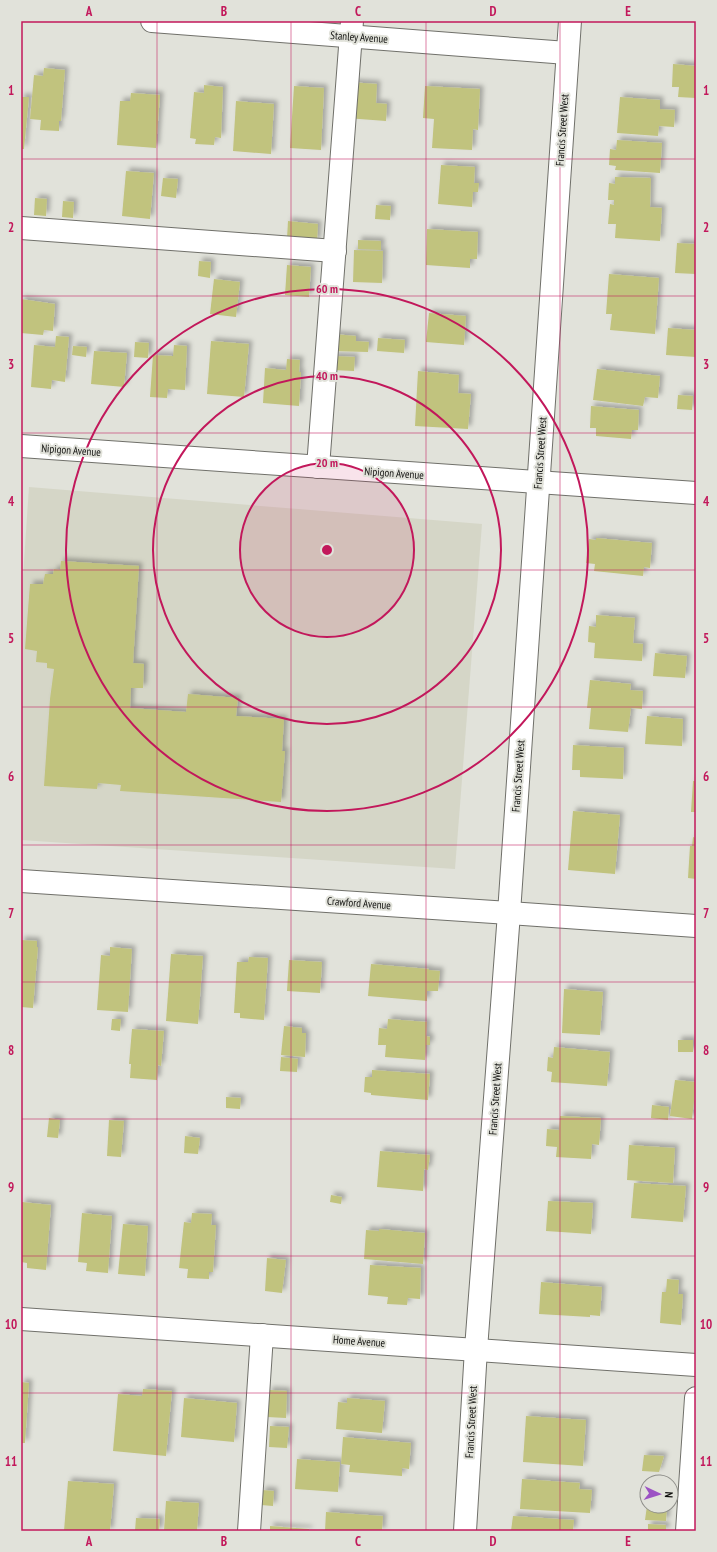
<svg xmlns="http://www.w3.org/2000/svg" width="717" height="1552" font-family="'PT Sans Narrow',sans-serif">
<defs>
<filter id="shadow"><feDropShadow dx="3.5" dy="-3.5" stdDeviation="2" flood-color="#0004"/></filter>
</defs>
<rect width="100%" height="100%" fill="#e1e2da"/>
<!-- built -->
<path fill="#d5d6c7" d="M29,487L482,524L455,869L21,840V606Z"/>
<!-- building -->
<g fill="#c1c37e" filter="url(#shadow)">
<path d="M673,64L696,66V98L678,97L679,87H672Z"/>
<path d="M44,68L65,70L61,121H59V131L40,130L41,120L30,119L34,75L43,76Z"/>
<path d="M349,82L377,84L376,103L387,104L386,121L346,118Z"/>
<path d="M204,85L223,87L221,138L215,137L214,145L195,144L196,139L190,138L194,92L204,93Z"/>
<path d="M294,86L324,88L321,150L290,148Z"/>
<path d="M425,86L480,89L478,130L473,129L472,150L432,148L434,119L423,118Z"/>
<path d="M131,93L160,95L156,148L117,145L120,101H130Z"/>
<path d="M21,97H29L24,149H21Z"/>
<path d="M620,97L660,100V109L675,110L674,127L659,126L658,136L617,133Z"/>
<path d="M236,101L274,104L271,154L233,151Z"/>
<path d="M617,140L662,143L660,173L615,170L616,166L609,165L610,149L616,150Z"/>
<path d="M441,165L475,167L474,183H479L478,192H473L472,207L438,204Z"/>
<path d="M126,171L154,173L150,219L122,216Z"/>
<path d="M615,177L651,178L650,207L662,208L660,241L615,238L616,224H608L610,204L614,205V200H608L609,183L615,184Z"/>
<path d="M163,178L178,179L176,198L161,196Z"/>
<path d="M35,198L47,199L46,216L34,215Z"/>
<path d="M63,201L74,202L73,218L62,217Z"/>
<path d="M376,205L391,206L390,220L375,219Z"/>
<path d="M288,221L318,224L317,242L287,239Z"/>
<path d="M427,229L478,232L477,259H470V268L426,265Z"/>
<path d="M358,240L381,241V250L358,249Z"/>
<path d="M677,243L696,244V274L675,273Z"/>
<path d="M354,250L383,251L382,283L353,282Z"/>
<path d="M199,261L211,262L210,278L198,276Z"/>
<path d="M287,265L311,267L309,297L285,295Z"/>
<path d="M609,274L659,278L655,334L610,330L612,314H606Z"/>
<path d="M214,279L240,282L236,317L210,314Z"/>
<path d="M21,299L55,304L53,331L44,330L43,335L21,333Z"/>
<path d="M429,313L466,316L464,345L426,342Z"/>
<path d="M668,328L696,330V357L666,355Z"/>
<path d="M333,334L356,336V341L369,342L368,352L332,351Z"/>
<path d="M56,336L69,337L65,382L52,380L51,389L31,387L34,345L55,347Z"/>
<path d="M378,338L405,340L404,353L377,351Z"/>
<path d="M211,341L249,344L244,397L207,394Z"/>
<path d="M135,342L149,343L148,358L134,357Z"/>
<path d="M174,345L187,346L185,390L168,389L167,398L150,397L153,355L173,356Z"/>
<path d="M73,346L87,347L86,357L72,355Z"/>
<path d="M94,351L127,353L124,387L91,384Z"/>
<path d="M333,356L355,357L354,371L332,370Z"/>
<path d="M287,359L300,360L299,372H301L299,406L263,403L265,368L286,370Z"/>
<path d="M597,369L660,376L658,398L645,397L643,406L593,400Z"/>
<path d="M418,371L459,375L458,393L471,394L468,429L415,426Z"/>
<path d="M678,395L693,396L692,410L677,409Z"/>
<path d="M591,406L639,410L638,430H632L631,439L596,436V428H590Z"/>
<path d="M596,538L652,543L650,568L644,567L643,576L594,571L595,564L586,563L589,539L596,540Z"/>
<path d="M61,561L139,566L133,663L144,664L143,688H131L130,708L186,712L188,694L238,698L236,716L284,719L282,751H285L281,802L120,791L121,785L98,783L97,789L44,786L50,699L54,669L47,668V663L36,662L37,651L25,649L30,584H43L45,574H53L54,569L60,570Z"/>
<path d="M596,615L635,618L633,643L643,644L642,661L594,658L595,643L588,642L589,626L596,627Z"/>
<path d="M655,653L687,656L685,678L653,676Z"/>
<path d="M590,680L631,684L630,690L643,691L642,709L631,708L628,732L589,729L591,708H587Z"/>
<path d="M647,716L683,719L682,746L645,744Z"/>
<path d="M573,745L624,748L623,779L580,777V770H572Z"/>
<path d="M693,781H696V812H691Z"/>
<path d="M573,811L620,815L615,874L568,870Z"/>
<path d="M693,837L696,838V879L688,878L690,846H692Z"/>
<path d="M21,940L37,941V947H38L33,1008L21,1007Z"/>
<path d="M110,947L132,949L128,1012L97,1010L101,955L110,956Z"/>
<path d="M171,954L203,956L198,1024L166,1021Z"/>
<path d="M249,957L268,958L264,1020L240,1018V1013H234L237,962H248Z"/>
<path d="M289,960L322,962L320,993L287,991Z"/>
<path d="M371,964L429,969V970L440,971L438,991H427V1001L368,996Z"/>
<path d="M564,989L603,992L600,1035L562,1033Z"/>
<path d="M112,1019H121L120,1031L111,1030Z"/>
<path d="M388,1019L427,1022L426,1036L430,1037V1045H426L425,1060L385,1057L386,1045H378L379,1028L387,1029Z"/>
<path d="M284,1026L302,1028V1033H306L305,1057L281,1055Z"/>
<path d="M132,1029L164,1031L161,1066L158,1065L157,1080L130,1078L131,1064H129Z"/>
<rect x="678" y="1040" width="15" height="12"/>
<path d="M554,1047L610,1052L607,1086L551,1082L552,1072L547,1071L548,1057L553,1058Z"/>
<path d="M281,1057L298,1059L297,1072L280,1071Z"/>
<path d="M372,1070L430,1074L428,1100L371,1095V1093L364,1092L365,1077H372Z"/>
<path d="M675,1080L696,1082L692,1119L670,1116Z"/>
<path d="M226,1097L241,1098L240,1109L226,1108Z"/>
<path d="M652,1105L669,1107L668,1120L651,1118Z"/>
<path d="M560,1116L601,1118L599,1145L592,1144L591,1159L556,1157L557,1147L546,1146L547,1129L559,1130Z"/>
<path d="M49,1118L60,1120L58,1138L47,1137Z"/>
<path d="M109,1120L124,1121L121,1157L107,1156Z"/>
<path d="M185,1136L200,1138L198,1154L184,1153Z"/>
<path d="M629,1145L675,1148L673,1183L627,1180Z"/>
<path d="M380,1151L430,1155L428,1170L424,1169L423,1191L377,1187Z"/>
<path d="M634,1183L686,1186L683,1222L631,1218Z"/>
<path d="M331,1195L342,1197L341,1204L330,1202Z"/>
<path d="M548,1201L593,1203L591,1234L546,1231Z"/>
<path d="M22,1202L51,1205L46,1270L27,1268V1263L21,1262Z"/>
<path d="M82,1213L112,1216L108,1273L86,1271L87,1263L78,1262Z"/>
<path d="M192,1213L212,1214L211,1225H216L213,1272H209V1279L187,1278L188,1269L179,1268L184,1222L191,1223Z"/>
<path d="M123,1224L148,1226L145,1276L118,1274Z"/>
<path d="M379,1229L425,1233L423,1264L364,1259L366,1230L379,1231Z"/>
<path d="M267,1258L286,1260L282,1293L265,1291Z"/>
<path d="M370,1265L421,1268L420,1299L408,1298L407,1305L387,1304L388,1297L368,1295Z"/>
<path d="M667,1279L679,1280L678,1294H683L681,1325L660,1323L662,1292H666Z"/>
<path d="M541,1282L602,1287L600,1316L590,1315V1317L539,1314Z"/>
<path d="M21,1382L29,1383L25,1443H21Z"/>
<path d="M143,1389L172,1391L166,1456L113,1451L118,1394L142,1396Z"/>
<path d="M269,1390L287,1391L286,1418L267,1417Z"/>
<path d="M184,1398L237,1403L234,1442L181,1437Z"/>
<path d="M347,1398L385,1401L382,1433L336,1429L338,1402L347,1403Z"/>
<path d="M526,1416L586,1420L583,1466L523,1462Z"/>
<path d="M270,1426L289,1427L287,1448L269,1447Z"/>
<path d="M343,1437L411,1443L409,1469L402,1468V1476L349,1472L350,1465L341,1464Z"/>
<path d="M644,1455L664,1456L659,1472L642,1471Z"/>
<path d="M297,1459L340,1462L338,1492L295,1489Z"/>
<path d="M522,1479L580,1483L579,1489L592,1490L590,1513L520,1509Z"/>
<path d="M68,1481L114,1484L110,1531H64Z"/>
<path d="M262,1490L274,1491L273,1506L261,1505Z"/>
<path d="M166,1501L199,1503L197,1531H164Z"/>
<path d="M647,1506H667L666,1521L645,1520Z"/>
<path d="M326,1512L383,1516L382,1530L385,1531H325Z"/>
<path d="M513,1516L574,1520L573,1531H511Z"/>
<path d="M136,1518L160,1519L159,1531H135Z"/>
<path d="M648,1524L666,1525V1531H648Z"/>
<path d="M270,1526L309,1529V1531H270Z"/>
</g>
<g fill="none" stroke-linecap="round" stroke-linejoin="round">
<!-- minor casing -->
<g stroke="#70706a" stroke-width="24">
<g id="minor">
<path d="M152,21L567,53"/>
<path d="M21,228L335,251"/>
<path d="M21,446L696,493"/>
<path d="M318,467L352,21"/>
<path d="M21,881L509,913L696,926"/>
<path d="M21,1319L696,1365"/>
<path d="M249,1531L262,1335"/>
<path d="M465,1531L476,1349L509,913L570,21"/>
<path d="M687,1531L696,1398"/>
</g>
</g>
<!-- minor -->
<use href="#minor" stroke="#fff" stroke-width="22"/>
</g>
<!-- grid -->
<path fill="none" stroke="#c2185b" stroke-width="1" stroke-opacity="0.55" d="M157,21V1531M291,21V1531M426,21V1531M560,21V1531M21,159H696M21,296H696M21,433H696M21,570H696M21,707H696M21,845H696M21,982H696M21,1119H696M21,1256H696M21,1393H696"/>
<!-- distance rings -->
<circle cx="327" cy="550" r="87" fill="#c2185b" fill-opacity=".12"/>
<g fill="none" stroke="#c2185b" stroke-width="2">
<circle cx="327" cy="550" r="87"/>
<circle cx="327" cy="550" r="174"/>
<circle cx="327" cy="550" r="261"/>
</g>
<g text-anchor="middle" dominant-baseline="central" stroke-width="4" stroke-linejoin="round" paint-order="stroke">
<!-- street labels -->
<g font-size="11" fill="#11110f" stroke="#e1e2da">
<text transform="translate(359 37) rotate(4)">Stanley Avenue</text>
<text transform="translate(562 130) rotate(-86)">Francis Street West</text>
<text transform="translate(71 450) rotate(4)">Nipigon Avenue</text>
<text transform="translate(540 453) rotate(-86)">Francis Street West</text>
<text transform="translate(394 473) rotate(4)">Nipigon Avenue</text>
<text transform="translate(518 776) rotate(-86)">Francis Street West</text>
<text transform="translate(359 903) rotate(4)">Crawford Avenue</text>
<text transform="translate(495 1099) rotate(-86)">Francis Street West</text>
<text transform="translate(359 1341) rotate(4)">Home Avenue</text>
<text transform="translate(471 1422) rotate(-87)">Francis Street West</text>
</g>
</g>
<circle cx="327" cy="550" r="6" fill="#c2185b" stroke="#e1e2da" stroke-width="2"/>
<g font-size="12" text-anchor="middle" font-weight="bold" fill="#c2185b" stroke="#e1e2da" stroke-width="4" stroke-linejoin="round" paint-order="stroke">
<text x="327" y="293">60 m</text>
<text x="327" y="380">40 m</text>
<text x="327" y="467">20 m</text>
</g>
<!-- border -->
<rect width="717" height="1552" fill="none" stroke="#e1e2da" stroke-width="44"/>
<!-- north arrow -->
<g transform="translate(659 1494) rotate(94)"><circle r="19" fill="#e1e2da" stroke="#8e8e89"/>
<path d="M0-3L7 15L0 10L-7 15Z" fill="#9c52c4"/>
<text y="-6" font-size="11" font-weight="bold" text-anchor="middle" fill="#11110f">N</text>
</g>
<rect x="22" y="22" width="673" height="1508" fill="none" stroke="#c2185b" stroke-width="1.5"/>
<g font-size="13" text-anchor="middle" font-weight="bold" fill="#c2185b">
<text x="89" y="16">A</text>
<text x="224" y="16">B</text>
<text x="358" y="16">C</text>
<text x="493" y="16">D</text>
<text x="628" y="16">E</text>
<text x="11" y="95">1</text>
<text x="706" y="95">1</text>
<text x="11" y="232">2</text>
<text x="706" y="232">2</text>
<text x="11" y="369">3</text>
<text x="706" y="369">3</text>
<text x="11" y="506">4</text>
<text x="706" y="506">4</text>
<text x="11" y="643">5</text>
<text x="706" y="643">5</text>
<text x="11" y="781">6</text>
<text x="706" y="781">6</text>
<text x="11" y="918">7</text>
<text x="706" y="918">7</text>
<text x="11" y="1055">8</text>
<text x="706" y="1055">8</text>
<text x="11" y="1192">9</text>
<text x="706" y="1192">9</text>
<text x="11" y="1329">10</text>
<text x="706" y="1329">10</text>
<text x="11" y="1466">11</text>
<text x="706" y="1466">11</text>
<text x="89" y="1546">A</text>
<text x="224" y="1546">B</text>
<text x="358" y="1546">C</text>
<text x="493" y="1546">D</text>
<text x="628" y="1546">E</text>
</g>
</svg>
